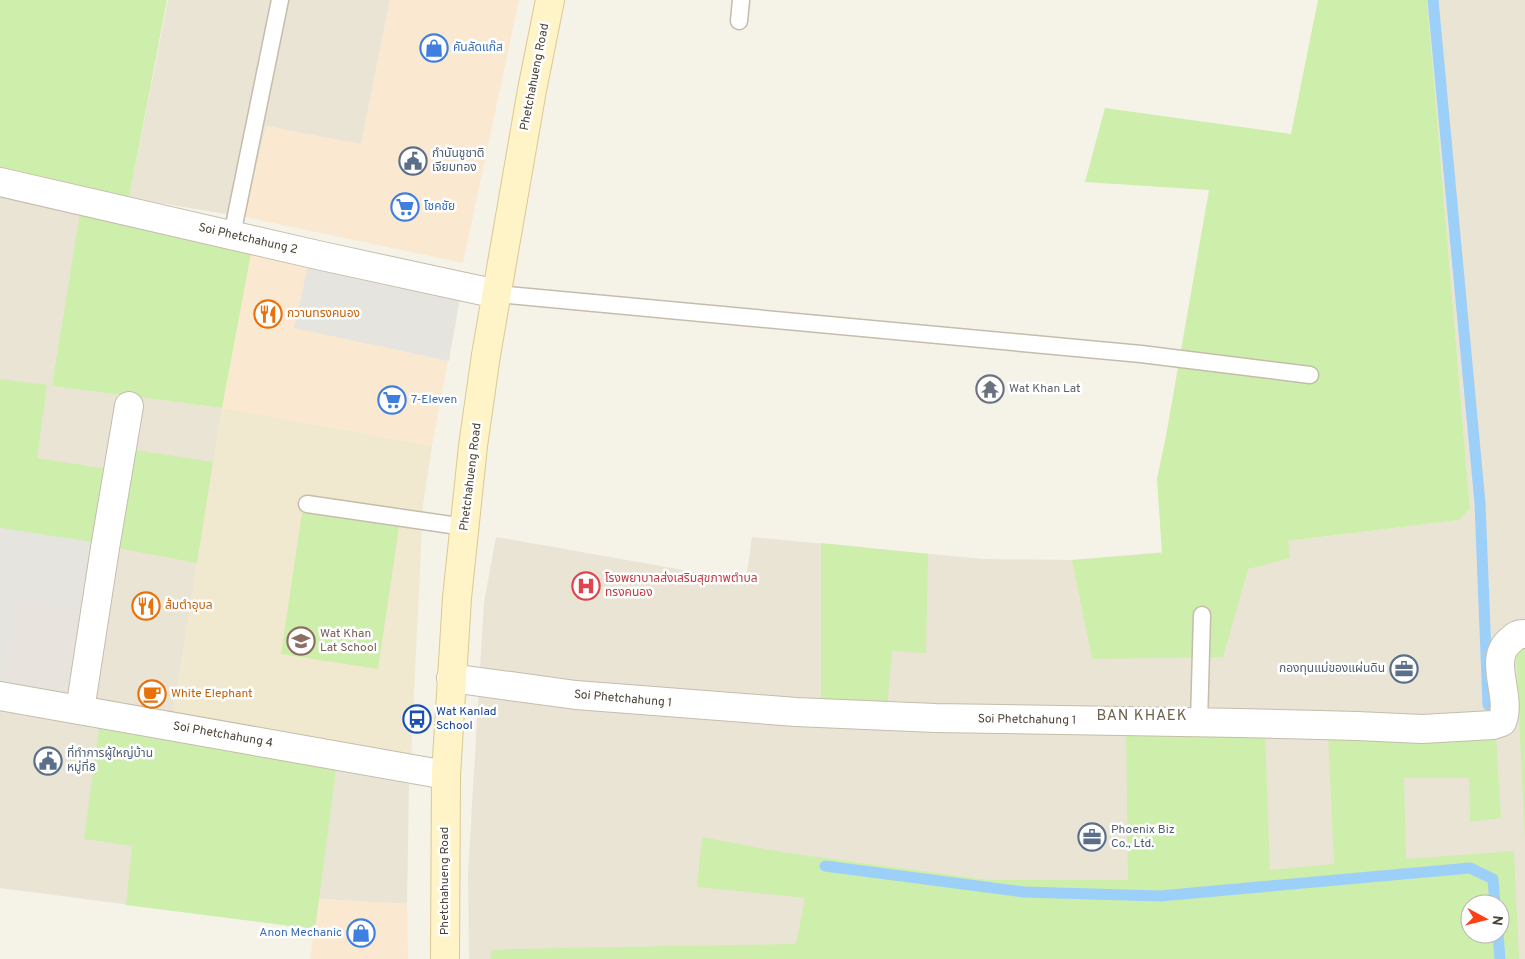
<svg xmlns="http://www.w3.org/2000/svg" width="1525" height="959" font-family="Overpass,'Noto Sans Thai',sans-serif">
<rect width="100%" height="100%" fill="#f5f2e7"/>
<!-- residential -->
<g fill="#eae4d5" fill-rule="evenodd">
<path d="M168,0H390L361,145L266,126L245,217L129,198Z"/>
<path d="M1427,0H1525V959H469L468,873L484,602L496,537L746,581L752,537L983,559L1072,560L1288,541L1459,520L1470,509ZM1470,904H1500V934H1470Z"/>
<path d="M0,167L89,188L52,386L222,408L169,739L409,784L407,904L319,899L315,929L0,888Z"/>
</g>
<!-- commercial -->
<g fill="#fae9d0">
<path d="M390,0H519L463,263L245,217L266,126L361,144Z"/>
<path d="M251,254L460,297L432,446L222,408Z"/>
<path d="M319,899L407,904L408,959H310Z"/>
</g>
<!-- industrial -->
<path fill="#e8e3dc" d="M18,600L83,610L69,696L4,686Z"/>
<!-- education -->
<path fill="#f0e8cf" d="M222,408L432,446L423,505L411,758L172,719Z"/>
<!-- green -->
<g fill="#ceeeab" fill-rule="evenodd">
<path d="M0,0H167L129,198L0,167Z"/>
<path d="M1318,0H1427L1470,509L1459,520L1288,541L1290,558L1248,569L1223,657L1092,659L1072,560L1162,553L1157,479L1166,436L1209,190L1085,182L1105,108L1291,134Z"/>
<path d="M80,213L251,254L222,408L52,386Z"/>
<path d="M0,379L47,385L37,458L107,469L92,542L0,528Z"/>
<path d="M129,449L213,462L197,563L112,547Z"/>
<path d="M302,513L399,527L378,669L281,654Z"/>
<path d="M821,543L928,554L926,653L892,651L887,708L821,701Z"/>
<path d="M1523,648H1525V840L1516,655Z"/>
<path d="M99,728L169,734L336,770L315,929L126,905L132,846L84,839Z"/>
<path d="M1126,728L1265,733L1270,870L1334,864L1328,731L1496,735L1501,818L1470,822L1469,778H1404L1406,859L1514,851L1519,959H491L490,951L506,949L796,944L805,898L697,887L702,837L787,853L990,880H1128ZM1470,904H1500V934H1470Z"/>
</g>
<!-- parking -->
<g fill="#e6e4df">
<path d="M308,266L460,297L449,361L294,328Z"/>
<path d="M0,528L92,542L83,610L18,600L4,686L0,685Z"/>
</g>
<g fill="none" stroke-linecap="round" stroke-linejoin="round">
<!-- stream -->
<g stroke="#9dd0f9" stroke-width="11">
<path d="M1433,0L1480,503L1488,705"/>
<path d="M825,866L1024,892L1160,896L1470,868L1493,879L1495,904"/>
<path d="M1498,934L1500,959"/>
</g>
<!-- lane casing -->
<g stroke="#c5bdab" stroke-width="19">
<g id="lane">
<path d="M739,21L741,0"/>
<path d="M232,235L280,0"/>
<path d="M497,294L1141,354L1310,375"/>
<path d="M307,504L465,527"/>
<path d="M1199,723L1202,615"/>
</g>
</g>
<!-- street casing -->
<g stroke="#c5bdab" stroke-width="30">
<g id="street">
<path d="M0,182L322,256L497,294"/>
<path d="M451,678L576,695L796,712L935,718L1240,723L1357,726L1422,729L1493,725L1502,722C1513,696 1486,659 1511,640C1516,635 1518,634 1525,634"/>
<path d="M0,696L446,775"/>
<path d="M80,710L105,548L129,406"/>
</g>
</g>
<!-- secondary casing -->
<g stroke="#dac991" stroke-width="30">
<path id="secondary" d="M445,959L446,775L457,598L473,446L486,355L532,90L550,0"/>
</g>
<!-- lane -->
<use href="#lane" stroke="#fff" stroke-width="16"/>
<!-- street -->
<use href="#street" stroke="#fff" stroke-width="28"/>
<!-- secondary -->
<use href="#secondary" stroke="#fff3c8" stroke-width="28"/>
</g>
<!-- icons -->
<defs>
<g id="shop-ring" transform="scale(1.4375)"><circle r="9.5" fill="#fff" stroke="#3f7fe0" stroke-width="1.5"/><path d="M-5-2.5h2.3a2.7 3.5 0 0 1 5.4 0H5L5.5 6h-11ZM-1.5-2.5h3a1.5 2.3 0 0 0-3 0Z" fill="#3f7fe0"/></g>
<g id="civic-ring" transform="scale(1.4375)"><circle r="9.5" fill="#fff" stroke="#5c6f8a" stroke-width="1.5"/><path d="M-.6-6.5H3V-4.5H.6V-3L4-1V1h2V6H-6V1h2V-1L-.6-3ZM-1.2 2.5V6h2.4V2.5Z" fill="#5c6f8a"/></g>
<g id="supermarket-ring" transform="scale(1.4375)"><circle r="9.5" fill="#fff" stroke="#3f7fe0" stroke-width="1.5"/><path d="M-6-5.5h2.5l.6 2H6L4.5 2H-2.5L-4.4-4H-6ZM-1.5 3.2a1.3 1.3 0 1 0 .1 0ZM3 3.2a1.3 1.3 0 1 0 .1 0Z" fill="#3f7fe0"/></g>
<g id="restaurant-ring" transform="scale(1.4375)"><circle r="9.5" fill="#fff" stroke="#e8710a" stroke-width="1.5"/><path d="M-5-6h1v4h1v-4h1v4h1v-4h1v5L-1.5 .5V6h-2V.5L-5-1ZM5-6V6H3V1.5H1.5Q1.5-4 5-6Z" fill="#e8710a"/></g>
<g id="temple-ring" transform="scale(1.4375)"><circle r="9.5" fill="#fff" stroke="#6b7280" stroke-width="1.5"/><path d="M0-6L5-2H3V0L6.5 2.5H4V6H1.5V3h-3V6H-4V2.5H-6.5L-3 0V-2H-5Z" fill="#6b7280"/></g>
<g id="hospital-ring" transform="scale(1.4375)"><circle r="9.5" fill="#fff" stroke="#e0444e" stroke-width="1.5"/><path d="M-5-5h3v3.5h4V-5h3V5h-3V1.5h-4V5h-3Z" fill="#e0444e"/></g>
<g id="school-ring" transform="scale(1.4375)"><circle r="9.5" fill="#fff" stroke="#8d6e63" stroke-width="1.5"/><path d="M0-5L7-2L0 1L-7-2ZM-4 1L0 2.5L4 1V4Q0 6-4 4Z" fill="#8d6e63"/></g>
<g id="office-ring" transform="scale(1.4375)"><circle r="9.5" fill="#fff" stroke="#5c6f8a" stroke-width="1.5"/><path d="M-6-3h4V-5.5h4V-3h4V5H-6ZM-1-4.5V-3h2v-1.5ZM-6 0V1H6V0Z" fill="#5c6f8a"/></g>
<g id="cafe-ring" transform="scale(1.4375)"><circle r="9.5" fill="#fff" stroke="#e8710a" stroke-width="1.5"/><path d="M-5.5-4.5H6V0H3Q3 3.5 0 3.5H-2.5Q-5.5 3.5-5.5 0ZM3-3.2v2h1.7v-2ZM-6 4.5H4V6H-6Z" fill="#e8710a"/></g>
<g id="bus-ring" transform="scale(1.4375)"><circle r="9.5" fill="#fff" stroke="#1a4fb4" stroke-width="1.5"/><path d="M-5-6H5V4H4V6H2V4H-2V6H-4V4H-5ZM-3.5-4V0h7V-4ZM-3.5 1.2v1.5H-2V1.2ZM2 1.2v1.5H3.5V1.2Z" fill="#1a4fb4"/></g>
</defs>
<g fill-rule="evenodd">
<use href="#shop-ring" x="434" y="48"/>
<use href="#civic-ring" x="413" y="161"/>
<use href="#supermarket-ring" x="405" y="207"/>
<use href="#restaurant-ring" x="268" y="314"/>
<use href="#temple-ring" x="990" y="389"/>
<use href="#supermarket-ring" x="392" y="400"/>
<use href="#hospital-ring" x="586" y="586"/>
<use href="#restaurant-ring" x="146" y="606"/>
<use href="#school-ring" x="301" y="641"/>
<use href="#office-ring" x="1404" y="669"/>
<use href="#cafe-ring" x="152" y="694"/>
<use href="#bus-ring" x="417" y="719"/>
<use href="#civic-ring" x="48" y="761"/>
<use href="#office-ring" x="1092" y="837"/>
<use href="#shop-ring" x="361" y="933"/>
</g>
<g text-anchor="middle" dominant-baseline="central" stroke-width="5" stroke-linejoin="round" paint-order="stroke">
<!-- shop labels -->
<g font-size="12" fill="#366cbe" stroke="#fff" text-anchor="start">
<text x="453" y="48">คันลัดแก๊ส</text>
<text x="424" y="207">โชคชัย</text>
<text x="411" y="400">7-Eleven</text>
<text x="342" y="933" text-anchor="end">Anon Mechanic</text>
</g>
<!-- street labels -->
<g font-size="12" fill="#4a4235" stroke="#fff">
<text transform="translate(535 77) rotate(-79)">Phetchahueng Road</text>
<text transform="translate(248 239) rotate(13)">Soi Phetchahung 2</text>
<text transform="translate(471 477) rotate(-83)">Phetchahueng Road</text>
<text transform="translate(623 699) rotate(5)">Soi Phetchahung 1</text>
<text transform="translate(1027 720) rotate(1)">Soi Phetchahung 1</text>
<text transform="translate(223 735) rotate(10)">Soi Phetchahung 4</text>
<text transform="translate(445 881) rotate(-90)">Phetchahueng Road</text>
</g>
<!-- service labels -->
<g font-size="12" fill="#4e5e75" stroke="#fff" text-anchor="start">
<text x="432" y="154">กำนันชูชาติ<tspan x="432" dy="14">เจียมทอง</tspan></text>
<text x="1385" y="669" text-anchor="end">กองทุนแม่ของแผ่นดิน</text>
<text x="67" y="754">ที่ทำการผู้ใหญ่บ้าน<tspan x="67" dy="14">หมู่ที่8</tspan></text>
<text x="1111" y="830">Phoenix Biz<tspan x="1111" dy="14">Co., Ltd.</tspan></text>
</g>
<!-- food labels -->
<g font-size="12" fill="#c56008" stroke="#fff" text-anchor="start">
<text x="287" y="314">กวานทรงคนอง</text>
<text x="165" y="606">ส้มตำอุบล</text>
<text x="171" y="694">White Elephant</text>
</g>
<!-- worship labels -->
<g font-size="12" fill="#5b616d" stroke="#fff" text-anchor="start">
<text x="1009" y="389">Wat Khan Lat</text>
</g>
<!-- health labels -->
<g font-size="12" fill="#be3a42" stroke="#fff" text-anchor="start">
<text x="605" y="579">โรงพยาบาลส่งเสริมสุขภาพตำบล<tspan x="605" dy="14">ทรงคนอง</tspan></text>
</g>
<!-- education labels -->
<g font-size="12" fill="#785e54" stroke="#fff" text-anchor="start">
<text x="320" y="634">Wat Khan<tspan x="320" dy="14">Lat School</tspan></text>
</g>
<!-- transit labels -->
<g font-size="12" fill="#164399" stroke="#fff" text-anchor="start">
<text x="436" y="712">Wat Kanlad<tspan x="436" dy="14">School</tspan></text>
</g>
<!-- quarter labels -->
<g font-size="15" letter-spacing="1" fill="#6e614b" stroke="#fff">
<text x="1142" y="716">BAN KHAEK</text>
</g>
</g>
<!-- north arrow -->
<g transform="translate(1485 919) rotate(97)"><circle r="24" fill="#ffffff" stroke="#b7b3ae"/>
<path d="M0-4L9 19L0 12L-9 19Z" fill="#ff3f15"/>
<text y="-8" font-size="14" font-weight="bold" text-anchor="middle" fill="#4a4235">N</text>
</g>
</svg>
